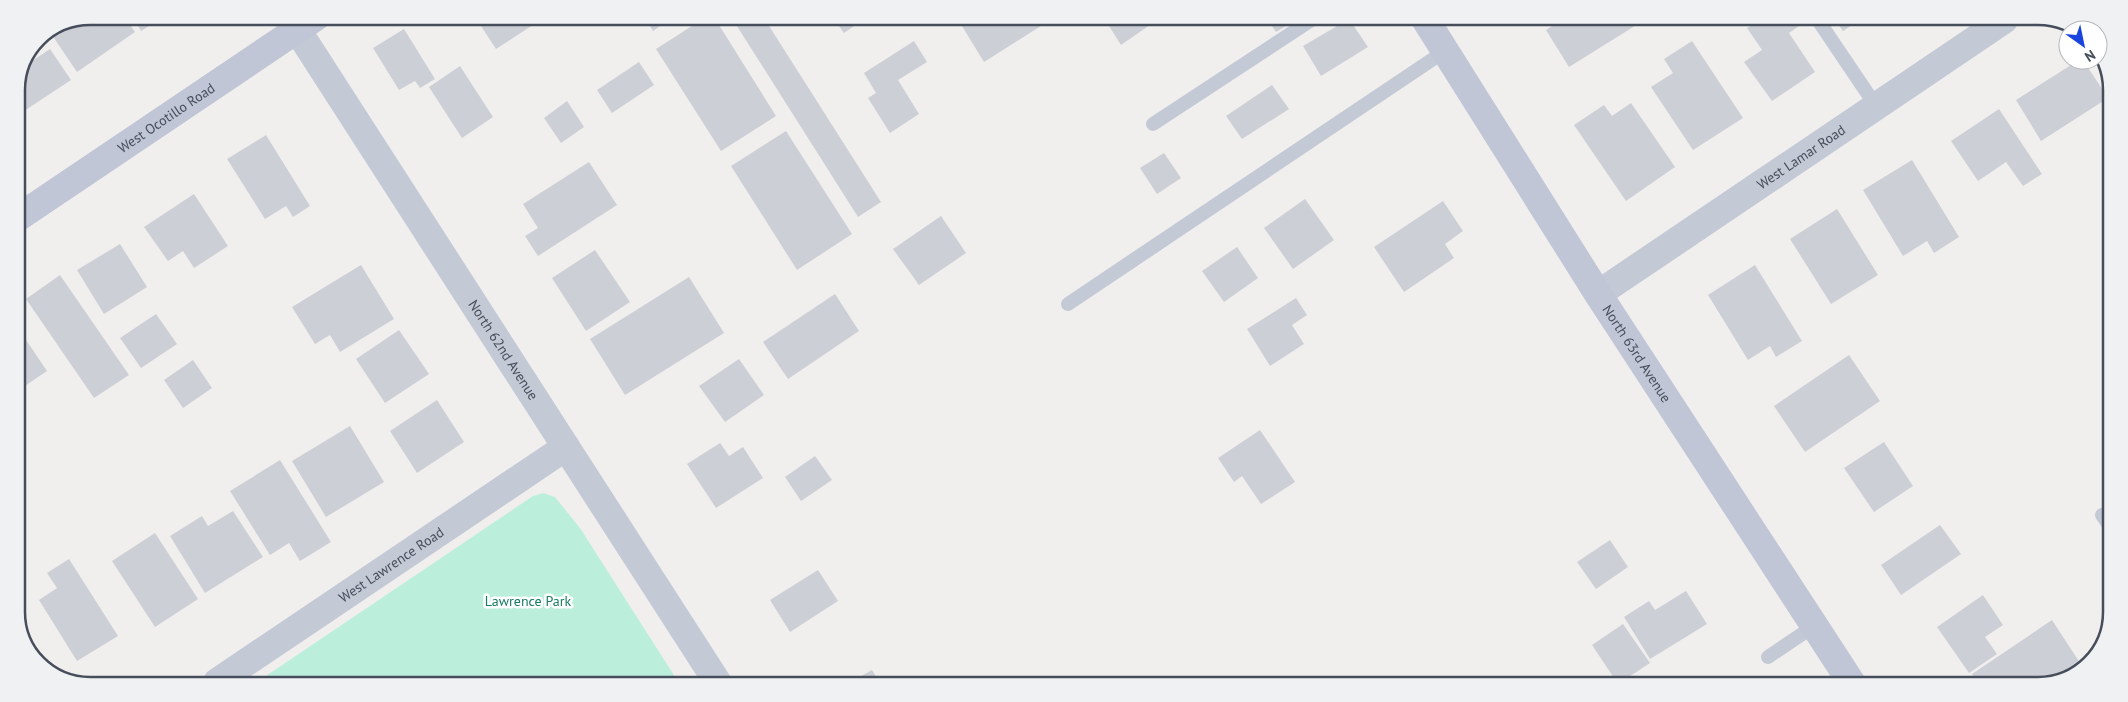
<svg xmlns="http://www.w3.org/2000/svg" width="2128" height="702" font-family="'PT Sans',sans-serif">
<rect width="100%" height="100%" fill="#f1efee"/>
<!-- green -->
<path fill="#bcefdb" d="M543,493L555,497L580,528L679,683L257,682L533,496Z"/>
<!-- building -->
<g fill="#cdcfd6">
<path d="M90,16H124L135,32L77,72L52,35L63,27Z"/>
<path d="M132,16H165L141,31Z"/>
<path d="M475,17H528L533,25L496,49Z"/>
<path d="M644,17H673L653,31Z"/>
<path d="M706,17H714L776,116L721,151L656,49Z"/>
<path d="M745,18H764L881,202L858,217L735,23Z"/>
<path d="M833,18H866L844,33Z"/>
<path d="M957,18H1036L1041,26L984,62Z"/>
<path d="M1104,18H1160L1121,45Z"/>
<path d="M1267,19H1297L1276,32Z"/>
<path d="M1349,19L1368,47L1321,76L1303,46Z"/>
<path d="M1563,19H1646L1569,67L1546,30Z"/>
<path d="M1760,20H1799L1802,24L1789,33L1815,72L1772,101L1744,62L1762,50L1747,28Z"/>
<path d="M1835,20H1860L1843,31Z"/>
<path d="M404,29L435,79L420,88L415,81L399,90L373,48Z"/>
<path d="M914,41L927,62L898,80L919,114L890,133L868,98L876,93L864,73Z"/>
<path d="M1692,41L1743,118L1693,150L1651,87L1673,73L1664,59Z"/>
<path d="M50,49L71,80L18,115L16,86L26,65Z"/>
<path d="M2079,60H2083L2108,98L2041,141L2016,100Z"/>
<path d="M639,62L654,85L612,113L597,90Z"/>
<path d="M460,66L493,117L462,138L429,87Z"/>
<path d="M1272,85L1289,109L1242,139L1226,116Z"/>
<path d="M567,101L584,127L561,143L544,118Z"/>
<path d="M1631,103L1675,167L1626,201L1574,125L1604,105L1612,116Z"/>
<path d="M1999,109L2042,174L2023,186L2006,162L1978,181L1951,141Z"/>
<path d="M786,131L852,234L797,270L731,166Z"/>
<path d="M266,135L310,206L293,217L286,206L265,219L227,159Z"/>
<path d="M1164,153L1181,178L1157,194L1140,168Z"/>
<path d="M1912,160L1959,237L1934,253L1927,241L1903,256L1863,190Z"/>
<path d="M589,162L617,205L538,256L525,236L538,228L523,204Z"/>
<path d="M194,194L228,246L194,268L183,251L168,261L144,227Z"/>
<path d="M1305,199L1334,240L1293,269L1264,228Z"/>
<path d="M1443,201L1463,231L1445,244L1454,258L1404,292L1374,247Z"/>
<path d="M1837,209L1878,275L1831,304L1790,239Z"/>
<path d="M941,216L966,253L919,285L893,249Z"/>
<path d="M120,244L147,287L104,314L77,270Z"/>
<path d="M1237,247L1258,278L1224,302L1202,271Z"/>
<path d="M595,250L630,302L586,331L552,278Z"/>
<path d="M361,265L394,319L340,352L330,335L315,344L292,307Z"/>
<path d="M1755,265L1802,341L1776,357L1770,346L1748,360L1708,295Z"/>
<path d="M60,275L129,375L94,398L26,299Z"/>
<path d="M689,277L724,333L625,395L590,339Z"/>
<path d="M835,294L859,331L788,379L763,342Z"/>
<path d="M1296,298L1307,315L1292,325L1304,344L1270,366L1247,329Z"/>
<path d="M156,314L177,344L141,368L120,338Z"/>
<path d="M16,325L47,371L16,392Z"/>
<path d="M399,330L429,374L385,403L356,359Z"/>
<path d="M1849,355L1880,401L1805,452L1774,406Z"/>
<path d="M739,359L764,395L725,422L699,386Z"/>
<path d="M193,360L212,388L183,408L164,380Z"/>
<path d="M437,400L464,442L417,473L390,431Z"/>
<path d="M350,426L384,482L326,517L292,461Z"/>
<path d="M1260,430L1295,482L1261,504L1242,476L1234,482L1218,458Z"/>
<path d="M1884,442L1913,486L1874,512L1844,468Z"/>
<path d="M720,443L729,456L743,447L763,478L716,508L687,464Z"/>
<path d="M815,456L832,480L801,501L785,477Z"/>
<path d="M280,460L331,542L300,561L289,543L270,555L230,491Z"/>
<path d="M233,511L263,557L205,593L170,536L202,516L208,526Z"/>
<path d="M1940,525L1961,554L1901,595L1881,565Z"/>
<path d="M155,533L198,599L155,627L112,561Z"/>
<path d="M1610,540L1628,567L1596,589L1577,562Z"/>
<path d="M69,559L118,636L77,661L39,600L57,588L47,573Z"/>
<path d="M818,570L838,601L790,632L770,600Z"/>
<path d="M1686,591L1707,624L1650,659L1624,617L1649,601L1655,610Z"/>
<path d="M1983,595L2003,625L1985,637L1997,654L1969,673L1937,627Z"/>
<path d="M2052,620L2084,669L2083,671L2038,686H1980L1972,674Z"/>
<path d="M1623,624L1650,663L1618,684L1592,645Z"/>
<path d="M26,638L41,664L32,657Z"/>
<path d="M872,670L880,683H849Z"/>
</g>
<g fill="none" stroke-linecap="round" stroke-linejoin="round">
<!-- lane -->
<g stroke="#c4cad5" stroke-width="14">
<path d="M1818,20L1876,106"/>
<path d="M1153,124L1313,19"/>
<path d="M1068,304L1445,51"/>
<path d="M2102,515L2109,525"/>
<path d="M1768,657L1814,626"/>
</g>
<!-- street -->
<g stroke="#c4cad5" stroke-width="28">
<path id="s1" d="M289,17L718,683"/>
<path id="s2" d="M1598,294L2004,20"/>
<path id="s3" d="M217,682L566,447"/>
</g>
<!-- secondary -->
<g stroke="#c1c6d7" stroke-width="28">
<path id="s4" d="M1425,19L1598,294L1853,685"/>
<path id="s5" d="M16,219L316,17"/>
</g>
</g>
<g text-anchor="middle" dominant-baseline="central" stroke-width="5" stroke-linejoin="round" paint-order="stroke">
<!-- street labels -->
<g font-size="14" fill="#464d5b" stroke="#fff">
<text stroke="none"><textPath href="#s5" startOffset="181">West Ocotillo Road</textPath></text>
<text stroke="none"><textPath href="#s2" startOffset="245">West Lamar Road</textPath></text>
<text stroke="none"><textPath href="#s1" startOffset="396">North 62nd Avenue</textPath></text>
<text stroke="none"><textPath href="#s4" startOffset="396">North 63rd Avenue</textPath></text>
<text stroke="none"><textPath href="#s3" startOffset="210">West Lawrence Road</textPath></text>
</g>
<!-- park labels -->
<g font-size="14" fill="#177d60" stroke="#fff">
<text x="528" y="601">Lawrence Park</text>
</g>
</g>
<!-- crop -->
<path d="M0 0H2128V702H0ZM90 25H2038A65 65 0 0 1 2103 90V612A65 65 0 0 1 2038 677H90A65 65 0 0 1 25 612V90A65 65 0 0 1 90 25Z" fill="#f0f1f2" fill-rule="evenodd"/>
<path fill="none" stroke="#464d5b" stroke-width="2.5" d="M90 25H2038A65 65 0 0 1 2103 90V612A65 65 0 0 1 2038 677H90A65 65 0 0 1 25 612V90A65 65 0 0 1 90 25Z"/>
<!-- north arrow -->
<g transform="translate(2083 45) rotate(147)"><circle r="24" fill="#ffffff" stroke="#b5b8bd"/>
<path d="M0-4L9 19L0 12L-9 19Z" fill="#1944e0"/>
<text y="-8" font-size="14" font-weight="bold" text-anchor="middle" fill="#464d5b">N</text>
</g>
</svg>
